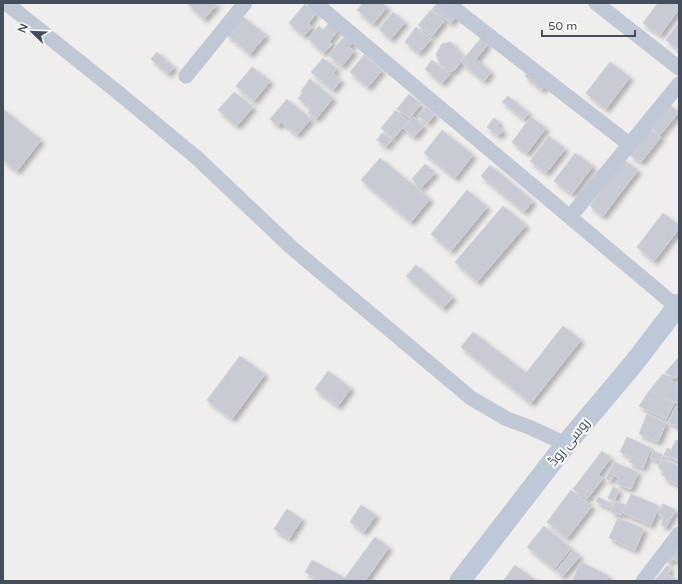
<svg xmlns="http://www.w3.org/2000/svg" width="682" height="584" font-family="'Varela Round',Cairo,sans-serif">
<defs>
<filter id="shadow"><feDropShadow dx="3.5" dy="3.5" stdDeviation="2" flood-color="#0004"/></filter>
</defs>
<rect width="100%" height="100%" fill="#f0eded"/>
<!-- building -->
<g fill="#c8cbd4" stroke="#d0d2da" filter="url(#shadow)">
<path d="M187,3H218L204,19Z"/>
<path d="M363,3H382L387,7L373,24L357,10Z"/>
<path d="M437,3H441L457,15L451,23L432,10Z"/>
<path d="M658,3H675L679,6V9L660,35L643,23Z"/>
<path d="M305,4L316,13L308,24L312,27L304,36L289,23Z"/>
<path d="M431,10L444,21L432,36L418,25Z"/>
<path d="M393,12L405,22L391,39L379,29Z"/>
<path d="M242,16L266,35L250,54L226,34Z"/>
<path d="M329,23L338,30L329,42L332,44L324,53L308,39L319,26L323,30Z"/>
<path d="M677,25L679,27V50L666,40Z"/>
<path d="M416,27L431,39L419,53L405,42Z"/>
<path d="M347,33L355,40L349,47L354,51L342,66L329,55Z"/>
<path d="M481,38L488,44L476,59L491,72L484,81L461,62Z"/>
<path d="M451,42L463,57L456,69L450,72L440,64L436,54L442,44Z"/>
<path d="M157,52L174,67L168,74L151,59Z"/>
<path d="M364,55L382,70L368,87L350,72Z"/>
<path d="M323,58L337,69L333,73L341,80L333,90L311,72Z"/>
<path d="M432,60L450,74L442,83L425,69Z"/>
<path d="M610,62L630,77L606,109L586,93Z"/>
<path d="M252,67L270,81L254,101L236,86Z"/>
<path d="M530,70L547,84L542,90L525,76Z"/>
<path d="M310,79L333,98L316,119L308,112L311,109L298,98L303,92L301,91Z"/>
<path d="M234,92L253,107L237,126L218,110Z"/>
<path d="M409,94L421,104L410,118L397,109Z"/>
<path d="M508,96L529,113L524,119L502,102Z"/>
<path d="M287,99L311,119L297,135L281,122L278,126L270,119Z"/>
<path d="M670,105L679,112L660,135L652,129Z"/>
<path d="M426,107L435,114L428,123L418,116Z"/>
<path d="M3,109L41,140L17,171L3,160Z"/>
<path d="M396,110L408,121L393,139L381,128Z"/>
<path d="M413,117L424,126L414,137L403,128Z"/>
<path d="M531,117L546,128L527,153L512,142Z"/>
<path d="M494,118L499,122L497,125L503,131L498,136L487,127Z"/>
<path d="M650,129L661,137L641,162L630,155Z"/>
<path d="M442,130L473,155L455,178L424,153Z"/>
<path d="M382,133L392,140L386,147L377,140Z"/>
<path d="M549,136L565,149L546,173L530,161Z"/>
<path d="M575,153L593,166L572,194L554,181Z"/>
<path d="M380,158L430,199L411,222L361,180Z"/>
<path d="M624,160L638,170L603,216L590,206Z"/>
<path d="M425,164L435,173L421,188L412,179Z"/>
<path d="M490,165L533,201L524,212L481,176Z"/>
<path d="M467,190L487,207L451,251L431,234Z"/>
<path d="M503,206L526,225L477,282L455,262Z"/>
<path d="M663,213L679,225V229L654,261L637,247Z"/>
<path d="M416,265L453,297L443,308L406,276Z"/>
<path d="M563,326L581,340L531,403L461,347L473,332L526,373Z"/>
<path d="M240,356L265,374L232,419L207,400Z"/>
<path d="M678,358H679V375L678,374L676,378L665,373Z"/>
<path d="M328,371L351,388L338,406L315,389Z"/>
<path d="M663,374L673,378L671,381L679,385V404L649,391Z"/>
<path d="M649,391L674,403L666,419L639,406Z"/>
<path d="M676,406L679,408V427L668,422Z"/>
<path d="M647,414L666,423L658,442L639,434Z"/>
<path d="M627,437L651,448L643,468L629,462L631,457L620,452Z"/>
<path d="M676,440L679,441V461L664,455L667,448L671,450Z"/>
<path d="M602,451L611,458L598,475L603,478L587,499L573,489Z"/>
<path d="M653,451L663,455L660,461L650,458Z"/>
<path d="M662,459L679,466V485L665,479L666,477L662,475L664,471L658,468Z"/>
<path d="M614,462L638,472L631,489L617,484L619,478L613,475L611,481L606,479Z"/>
<path d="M613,487L619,490L614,501L608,498Z"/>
<path d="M571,490L592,506L567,538L547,522Z"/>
<path d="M631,494L659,506L651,525L623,513Z"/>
<path d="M598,497L612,504L610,508L596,502Z"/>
<path d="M615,501L626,505L621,515L617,513L616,515L611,512Z"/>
<path d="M663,504L676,510L666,527L661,525L664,517L658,514Z"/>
<path d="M361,505L376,515L364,532L350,522Z"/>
<path d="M287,509L302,519L289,539L274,529Z"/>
<path d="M618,518L644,529L635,550L609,538Z"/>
<path d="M544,526L571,548L554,569L527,547Z"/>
<path d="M375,537L389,547L365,581H321L305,572L312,560L345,578Z"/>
<path d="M679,545V559L677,561L673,558L669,563L665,561Z"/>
<path d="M573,550L580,556L563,576L556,571Z"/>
<path d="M581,562L609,576L606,581H572Z"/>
<path d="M515,565L535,580L534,581H503Z"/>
<path d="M667,566L671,568L667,574L679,581H654Z"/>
</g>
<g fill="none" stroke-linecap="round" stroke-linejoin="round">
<!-- street -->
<g stroke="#bfc8d4" stroke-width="15">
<path d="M6,3L115,90L197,158L292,248L471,398L507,419L529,427L566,444"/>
<path d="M315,3L677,307"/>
<path d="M447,3L629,144"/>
<path d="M596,3L679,68"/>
<path d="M186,76L245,3"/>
<path d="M570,217L679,84"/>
<path d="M643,581L679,534"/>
</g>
<!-- secondary -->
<path stroke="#bdc8d9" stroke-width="21" d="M460,581L566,444L634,363L679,304"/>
</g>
<g text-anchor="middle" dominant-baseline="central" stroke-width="4" stroke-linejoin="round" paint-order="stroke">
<!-- street labels -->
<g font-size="14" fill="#434e5d" stroke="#fff">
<text transform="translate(569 442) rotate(-51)">روسی روڈ</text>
</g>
</g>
<!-- border -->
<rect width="682" height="584" fill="none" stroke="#434e5d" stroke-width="8"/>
<!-- north arrow -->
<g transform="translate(32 32) rotate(293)" stroke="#ffffff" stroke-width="3" paint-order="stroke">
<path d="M0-3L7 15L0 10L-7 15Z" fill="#434e5d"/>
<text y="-6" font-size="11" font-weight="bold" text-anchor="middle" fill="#434e5d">N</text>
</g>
<!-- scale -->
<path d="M542 30v6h93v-6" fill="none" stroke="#434e5d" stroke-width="2"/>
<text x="548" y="30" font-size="12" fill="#434e5d" stroke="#ffffff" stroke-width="3" paint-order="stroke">50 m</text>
</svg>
